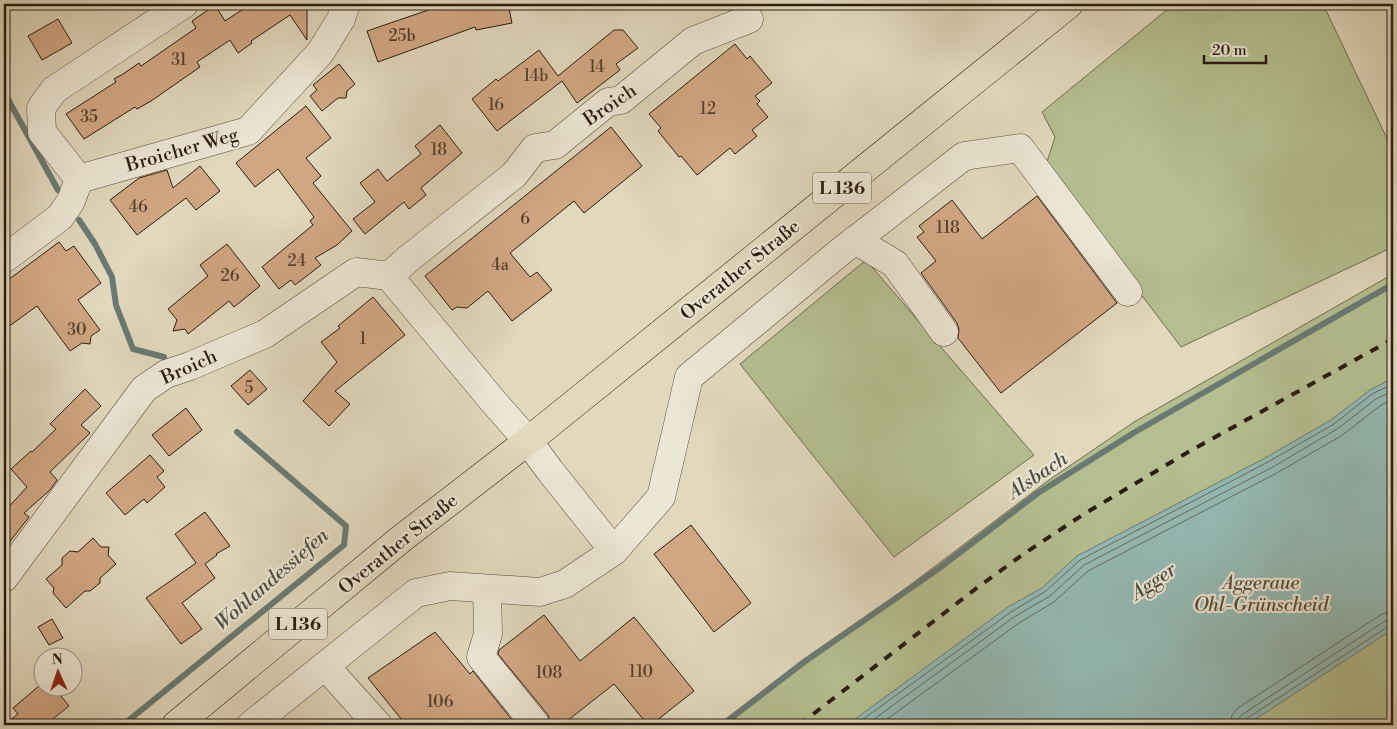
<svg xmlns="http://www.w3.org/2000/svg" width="1397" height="729" font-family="'Libre Bodoni',serif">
<rect width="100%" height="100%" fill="#e1d8bd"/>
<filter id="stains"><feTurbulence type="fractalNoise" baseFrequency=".004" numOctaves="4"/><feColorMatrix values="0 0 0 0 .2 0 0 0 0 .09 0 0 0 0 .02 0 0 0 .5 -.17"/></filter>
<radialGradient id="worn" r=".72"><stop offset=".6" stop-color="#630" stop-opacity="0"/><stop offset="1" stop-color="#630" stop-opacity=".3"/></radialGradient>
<!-- green -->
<g fill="#b4be90" stroke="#706d51">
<path d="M1174,4H1323L1393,151V247L1181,347L1045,168L1055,137L1042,112Z"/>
<path d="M866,260L1034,455L894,557L740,364Z"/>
<path d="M1393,274V725H725L1049,480L1134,422Z"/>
</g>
<!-- water -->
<path fill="#94b9b3" stroke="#6a7a73" d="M1393,378V629L1265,713L1245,725H847L1008,607L1042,588L1077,556L1265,458L1331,420L1370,390Z"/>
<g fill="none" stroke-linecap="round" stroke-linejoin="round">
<!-- shore -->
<g stroke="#606a62" stroke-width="1">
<path d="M855,725L1011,612L1046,591L1080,560L1268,462L1334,424L1372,394L1393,384"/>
<path d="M866,725L1014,617L1050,596L1084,565L1271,468L1337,429L1376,399L1393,391"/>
<path d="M879,725L1019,623L1054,602L1088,571L1275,474L1341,436L1380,406L1393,399"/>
<path d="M1230,725L1232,715L1238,708L1382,614L1393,612"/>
<path d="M1237,725L1239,718L1243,714L1385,621L1393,619"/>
<path d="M1244,725L1246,719L1389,626L1393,625"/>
</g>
<!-- stream -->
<g stroke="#6a7a73" stroke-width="6">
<path d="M4,92L58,190"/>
<path d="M79,220L95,244L112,277L116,305L133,349L164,357"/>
<path d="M123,725L344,545L346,526L237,432"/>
<path d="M722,725L804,662L938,569L1038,493L1135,432L1393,284"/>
</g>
</g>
<!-- building -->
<g fill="#d1a783" stroke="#2b1c12">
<path d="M251,4H306L304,5L307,11V40L290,15L251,41L252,43L238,53L230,40L197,62L200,67L151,101L137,109L135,107L84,139L66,114L116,82L114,79L123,74L139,63L141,66L196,28L192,21L215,5L225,21Z"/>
<path d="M446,4H508L512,23L476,30L475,27L378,62L367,31Z"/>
<path d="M58,19L72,43L42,60L28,36Z"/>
<path d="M614,30H623L638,48L616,64L620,70L577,103L562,81L497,131L472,99L496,79L498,81L539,50L558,76Z"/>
<path d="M735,44L747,59L750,56L772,83L755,96L760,101L757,104L768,117L752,130L757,136L735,154L730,148L697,175L681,156L679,157L658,131L661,128L649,114Z"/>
<path d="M339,64L355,84L347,91L346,98H338L322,111L310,96L317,90L313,85Z"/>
<path d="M306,106L331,138L306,158L321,176L313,183L352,231L337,245L315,258L321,265L295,285L291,280L279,289L262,267L313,225L310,221L314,217L278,169L255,187L236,163Z"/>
<path d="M440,125L462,153L421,188L426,195L409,209L404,202L365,234L353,219L375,202L360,183L378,169L387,181L421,154L415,146Z"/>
<path d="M611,127L642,166L584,213L574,201L510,253L530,277L537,272L552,290L512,321L488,291L467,308L457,307L452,310L425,276Z"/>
<path d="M200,166L220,191L196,210L186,198L137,235L110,200L139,178L167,170L173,188Z"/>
<path d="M1037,196L1117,303L1001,393L958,338L959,330L957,323L921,273L936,261L917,237L924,232L919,226L952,200L982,239Z"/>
<path d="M59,242L66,251L74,246L101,283L78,300L100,330L91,336L90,344L82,343L70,351L37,306L4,330V283Z"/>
<path d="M227,244L260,286L234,307L229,301L188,334L185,329L173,331L177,320L168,309L208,276L200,265Z"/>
<path d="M373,297L405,335L335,391L350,404L329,426L303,401L337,362L321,342L340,328L338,326Z"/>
<path d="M250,370L267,389L248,405L231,386Z"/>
<path d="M85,389L101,406L81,425L90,433L50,472L57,480L50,490L24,513L29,517L4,549V512L27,487L11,469L31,451L32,452L56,429L50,424Z"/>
<path d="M186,408L202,430L169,456L152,435Z"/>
<path d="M150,455L164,471L157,477L165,487L147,503L144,499L125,515L106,493Z"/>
<path d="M205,512L230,546L216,554L217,555L205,564L215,578L182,603L202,629L181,644L146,598L196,563L175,534Z"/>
<path d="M691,525L751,603L714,632L654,554Z"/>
<path d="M93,538L101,547H109L108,555L116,564L100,578V583L90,591H85L66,608L53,593L54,588L46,579L62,565V558L70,551L78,552Z"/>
<path d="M544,615L580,661L634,617L694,691L651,725H648L614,684L562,725H551L548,715L498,654L499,650Z"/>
<path d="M52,619L63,638L49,645L38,627Z"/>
<path d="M435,632L470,674L473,671L516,725H406L368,678Z"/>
<path d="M39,686H53L69,706L45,725H4L18,714L13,708Z"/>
</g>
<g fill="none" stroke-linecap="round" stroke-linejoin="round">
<!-- minor casing -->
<g stroke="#584b3d" stroke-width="29">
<g id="minor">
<path d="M184,4L54,90L41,108L42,132L79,179L248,131L320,53L341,19L345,7"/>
<path d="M855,240L895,264L944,332"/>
<path d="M4,259L60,217L71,201L79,179"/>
<path d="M389,276L408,259L514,175L535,148L555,145L608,102L621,100L693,41L749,19"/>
<path d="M4,578L144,389L166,374L190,366L265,334L356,272L389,276L492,400L528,441L551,472L614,551"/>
<path d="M487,589L488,634L481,657L536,725"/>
<path d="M325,666L378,725"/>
<path d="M251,725L416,593L450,586L540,592L565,584L614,551L661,497L689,377L840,252L964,156L1020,148L1128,292"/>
</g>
</g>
<!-- major casing -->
<g stroke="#2b1c12" stroke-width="29">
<path id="major" d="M176,725L401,539L528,441L1069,4"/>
</g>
<!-- minor -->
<use href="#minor" stroke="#ece6d4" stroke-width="28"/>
<!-- major -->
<use href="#major" stroke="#e1d8bd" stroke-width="28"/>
<!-- rail -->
<path stroke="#2b1c12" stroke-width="4" stroke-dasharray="9 9" stroke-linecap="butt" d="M799,725L978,587L1025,553L1084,514L1190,451L1393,339"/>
</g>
<g text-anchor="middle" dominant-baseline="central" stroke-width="4.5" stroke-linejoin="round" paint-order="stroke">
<!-- number labels -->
<g font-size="16" fill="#543f2e">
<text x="402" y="36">25b</text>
<text x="179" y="60">31</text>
<text x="597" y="67">14</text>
<text x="536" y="76">14b</text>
<text x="496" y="105">16</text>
<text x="708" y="109">12</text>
<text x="89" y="117">35</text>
<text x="439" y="150">18</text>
<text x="138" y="207">46</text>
<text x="525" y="219">6</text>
<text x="948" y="228">118</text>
<text x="297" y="261">24</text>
<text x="500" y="265">4a</text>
<text x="230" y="276">26</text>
<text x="77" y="330">30</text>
<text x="363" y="339">1</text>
<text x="249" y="388">5</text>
<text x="641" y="672">110</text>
<text x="549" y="673">108</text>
<text x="440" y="702">106</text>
</g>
<!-- shield labels -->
<g fill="#ece6d4" stroke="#65594c" stroke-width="1">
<rect x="813" y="172.5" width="58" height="31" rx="4"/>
<rect x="269" y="608.5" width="58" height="31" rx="4"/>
</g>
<g font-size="18" font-weight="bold" fill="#2b1c12">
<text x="842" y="188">L 136</text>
<text x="298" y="624">L 136</text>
</g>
<!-- street labels -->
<g font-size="19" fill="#2b1c12" stroke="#ece6d4">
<text transform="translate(610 105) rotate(-34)">Broich</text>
<text transform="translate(182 150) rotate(-16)">Broicher Weg</text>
<text transform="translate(740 270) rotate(-39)">Overather Straße</text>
<text transform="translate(189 367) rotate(-24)">Broich</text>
<text transform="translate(398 544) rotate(-39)">Overather Straße</text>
</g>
<!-- park labels -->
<g font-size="19" font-style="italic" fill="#544d38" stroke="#ece6d4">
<text x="1261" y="583">Aggeraue<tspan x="1261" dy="22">Ohl-Grünscheid</tspan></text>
</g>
<!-- water labels -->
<g font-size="20" font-style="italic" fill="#4a4b42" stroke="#ece6d4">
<text transform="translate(1038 476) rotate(-34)">Alsbach</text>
<text transform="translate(272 580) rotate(-41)">Wohlandessiefen</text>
<text transform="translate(1154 582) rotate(-34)">Agger</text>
</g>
</g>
<!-- margin -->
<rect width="1397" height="729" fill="none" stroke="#e1d8bd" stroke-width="20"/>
<rect x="5" y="5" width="1387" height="719" fill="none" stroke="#2b1c12" stroke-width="2.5"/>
<rect x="10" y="10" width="1377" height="709" fill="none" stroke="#2b1c12"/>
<!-- north arrow -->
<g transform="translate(58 672) rotate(357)"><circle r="24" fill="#ece6d4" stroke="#9f9586"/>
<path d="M0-4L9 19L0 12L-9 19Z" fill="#8f2418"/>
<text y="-8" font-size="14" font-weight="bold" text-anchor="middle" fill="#2b1c12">N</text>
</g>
<!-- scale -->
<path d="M1204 55v8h62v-8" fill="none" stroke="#2b1c12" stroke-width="2.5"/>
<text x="1212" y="55" font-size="15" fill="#2b1c12" stroke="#ece6d4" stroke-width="4" paint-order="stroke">20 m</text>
<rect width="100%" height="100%" filter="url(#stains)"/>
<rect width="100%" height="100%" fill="url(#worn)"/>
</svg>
